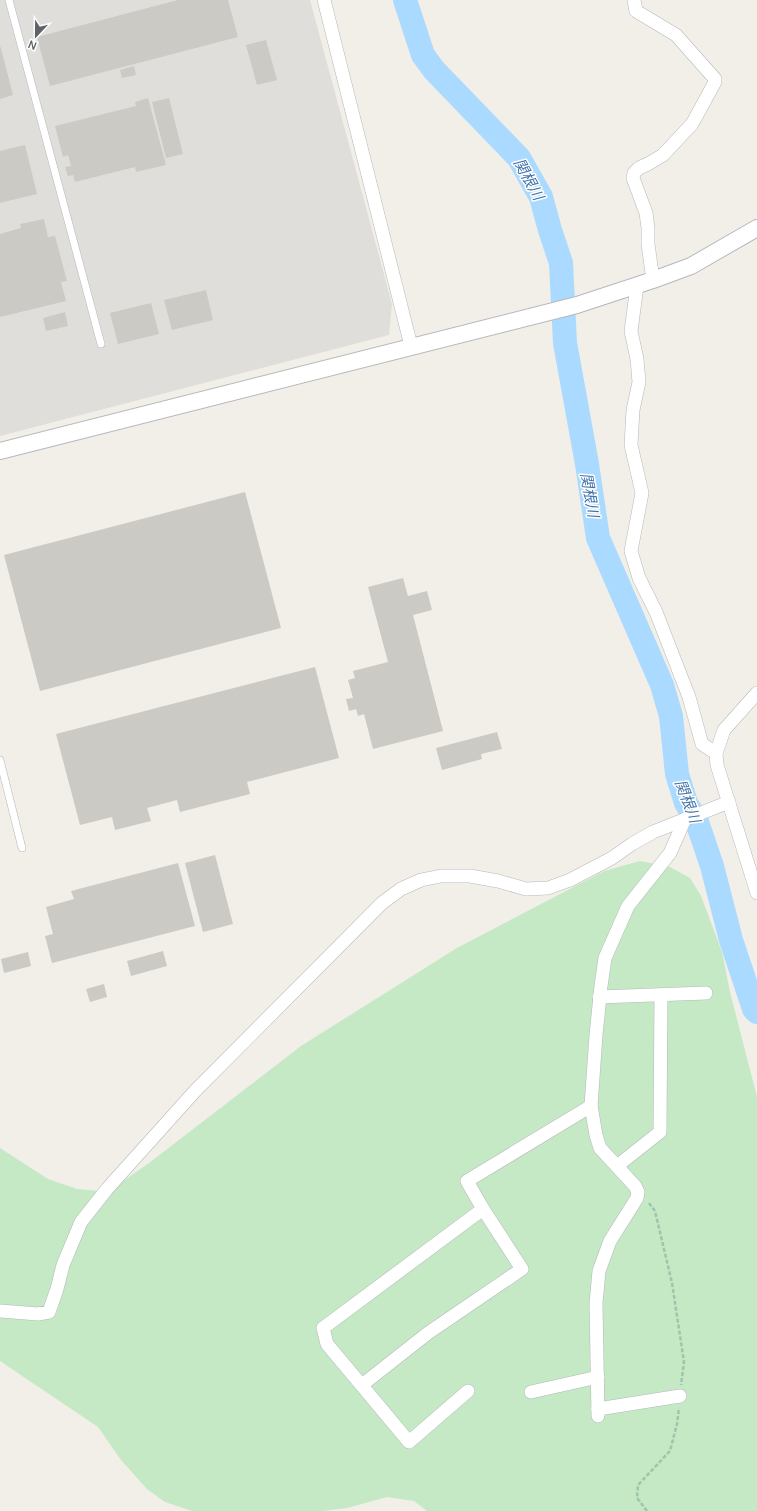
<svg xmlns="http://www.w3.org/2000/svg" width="757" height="1511" font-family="Manrope,'Noto Sans JP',sans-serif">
<rect width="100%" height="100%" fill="#f1efe8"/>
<!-- industrial -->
<path fill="#e0deda" d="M0,0H310L392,304L389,335L0,436Z"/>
<!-- green -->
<path fill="#c5e8c5" d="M640,861L670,867L690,878L701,896L722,952L730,992L757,1097V1511H427L414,1501L387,1497L347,1508L322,1511H192L165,1502L147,1489L121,1460L98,1427L0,1361V1148L48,1179L77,1189L100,1191L119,1184L149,1163L301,1046L457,948L604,871Z"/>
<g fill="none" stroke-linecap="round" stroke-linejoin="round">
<!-- river -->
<path stroke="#aadaff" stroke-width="24" d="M405,0L423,55L434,70L519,158L541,197L550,230L561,263L565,343L587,464L598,538L662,685L671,716L677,774L686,803L696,819L712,866L731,940L754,1009L757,1012"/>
</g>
<!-- building -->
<g fill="#cccac5">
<path d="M178,0H228L238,37L50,86L37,37Z"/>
<path d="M266,40L277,80L257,85L246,45Z"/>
<path d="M0,45L13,95L0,99Z"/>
<path d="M134,66L136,75L122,78L120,70Z"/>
<path d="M148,98L166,165L136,172L135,167L75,182L73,175L68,176L65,167L71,166L68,155L63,157L55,126L136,106L135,102Z"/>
<path d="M169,98L183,154L166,158L152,102Z"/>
<path d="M25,145L37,194L0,203V151Z"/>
<path d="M44,219L48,237L55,236L67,281L61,282L66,301L0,317V234L21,228L20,224Z"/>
<path d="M206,290L213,320L172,330L164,300Z"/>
<path d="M151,303L159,334L118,344L110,313Z"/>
<path d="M65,312L68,326L46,331L43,318Z"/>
<path d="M245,492L281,628L40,691L4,555Z"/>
<path d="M403,578L408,596L427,591L432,610L413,615L443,731L373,749L364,714L358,716L356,709L349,711L346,699L353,698L348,680L355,678L353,671L388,662L368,587Z"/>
<path d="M315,667L339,758L247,782L250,794L180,812L177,800L147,808L151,821L115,830L112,817L80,825L56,734Z"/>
<path d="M497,732L502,749L481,754L482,759L442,770L436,748Z"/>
<path d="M215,855L233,924L203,932L185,863Z"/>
<path d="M178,863L195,926L52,963L45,936L53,934L46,907L74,899L71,891Z"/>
<path d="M163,951L167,966L131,976L127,961Z"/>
<path d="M28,952L31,966L4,973L1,959Z"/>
<path d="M104,984L107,997L90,1002L86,989Z"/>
</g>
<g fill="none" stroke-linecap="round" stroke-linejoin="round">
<!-- service casing -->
<g stroke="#b5b8bc" stroke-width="8">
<g id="service">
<path d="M9,0L101,344"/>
<path d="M0,760L22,848"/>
</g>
</g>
<!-- minor casing -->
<g stroke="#b5b8bc" stroke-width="14">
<g id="minor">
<path d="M324,0L411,346"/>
<path d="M634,0L636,11L676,35L715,79V82L692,124L663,155L648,164L639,168L634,173L633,178L646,213L648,228V244L653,280"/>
<path d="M637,286L631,331L637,359L639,382L633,410L631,445L642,493L631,551L639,578L656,612L689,697L702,744L716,753"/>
<path d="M757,693L724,730L716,753L717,765L757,893"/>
<path d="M599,997L706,993"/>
<path d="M617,1166L660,1132L661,995"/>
<path d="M0,1311L38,1314L49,1312L57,1289L63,1265L81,1222L107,1189L195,1091L382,903L401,889L421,880L441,876H470L498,881L526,889L548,888L570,880L612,858L632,844L653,832L729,802"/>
<path d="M362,1385L428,1333L522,1269L483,1209"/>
<path d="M468,1391L409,1442L327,1344L323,1328L483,1209L467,1181L591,1106"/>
<path d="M531,1392L598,1377"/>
<path d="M598,1409L680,1396"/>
<path d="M598,1416L596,1303L599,1271L610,1241L637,1198L638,1192L635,1186L600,1148L596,1135L591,1106L596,1035L601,986L605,958L628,906L670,853L685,819"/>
</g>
</g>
<!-- tertiary casing -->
<g stroke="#b5b8bc" stroke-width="18">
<path id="tertiary" d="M0,451L577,305L653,280L691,266L757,228"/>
</g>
<!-- path -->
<g stroke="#9cc7a9" stroke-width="2.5" stroke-dasharray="4 2" stroke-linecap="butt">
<path d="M649,1203L655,1211L672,1283L684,1362L681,1385"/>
<path d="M647,1511L637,1498L638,1485L670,1451L677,1424L679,1408"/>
</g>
<!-- service -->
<use href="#service" stroke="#fff" stroke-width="7"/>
<!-- minor -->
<use href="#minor" stroke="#fff" stroke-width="13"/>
<!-- tertiary -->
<use href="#tertiary" stroke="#fff" stroke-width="16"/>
</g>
<g text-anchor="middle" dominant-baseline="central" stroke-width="3" stroke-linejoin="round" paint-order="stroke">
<!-- water labels -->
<g font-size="15" font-style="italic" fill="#4174aa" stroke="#fff">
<text transform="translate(529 179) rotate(61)">関根川</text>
<text transform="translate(590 495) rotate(80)">関根川</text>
<text transform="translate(688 801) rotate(69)">関根川</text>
</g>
</g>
<!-- north arrow -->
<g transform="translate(36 36) rotate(202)" stroke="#ffffff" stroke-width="3" paint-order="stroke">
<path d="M0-3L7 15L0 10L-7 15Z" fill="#5f6368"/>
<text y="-6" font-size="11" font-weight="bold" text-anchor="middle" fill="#5f6368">N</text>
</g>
</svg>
